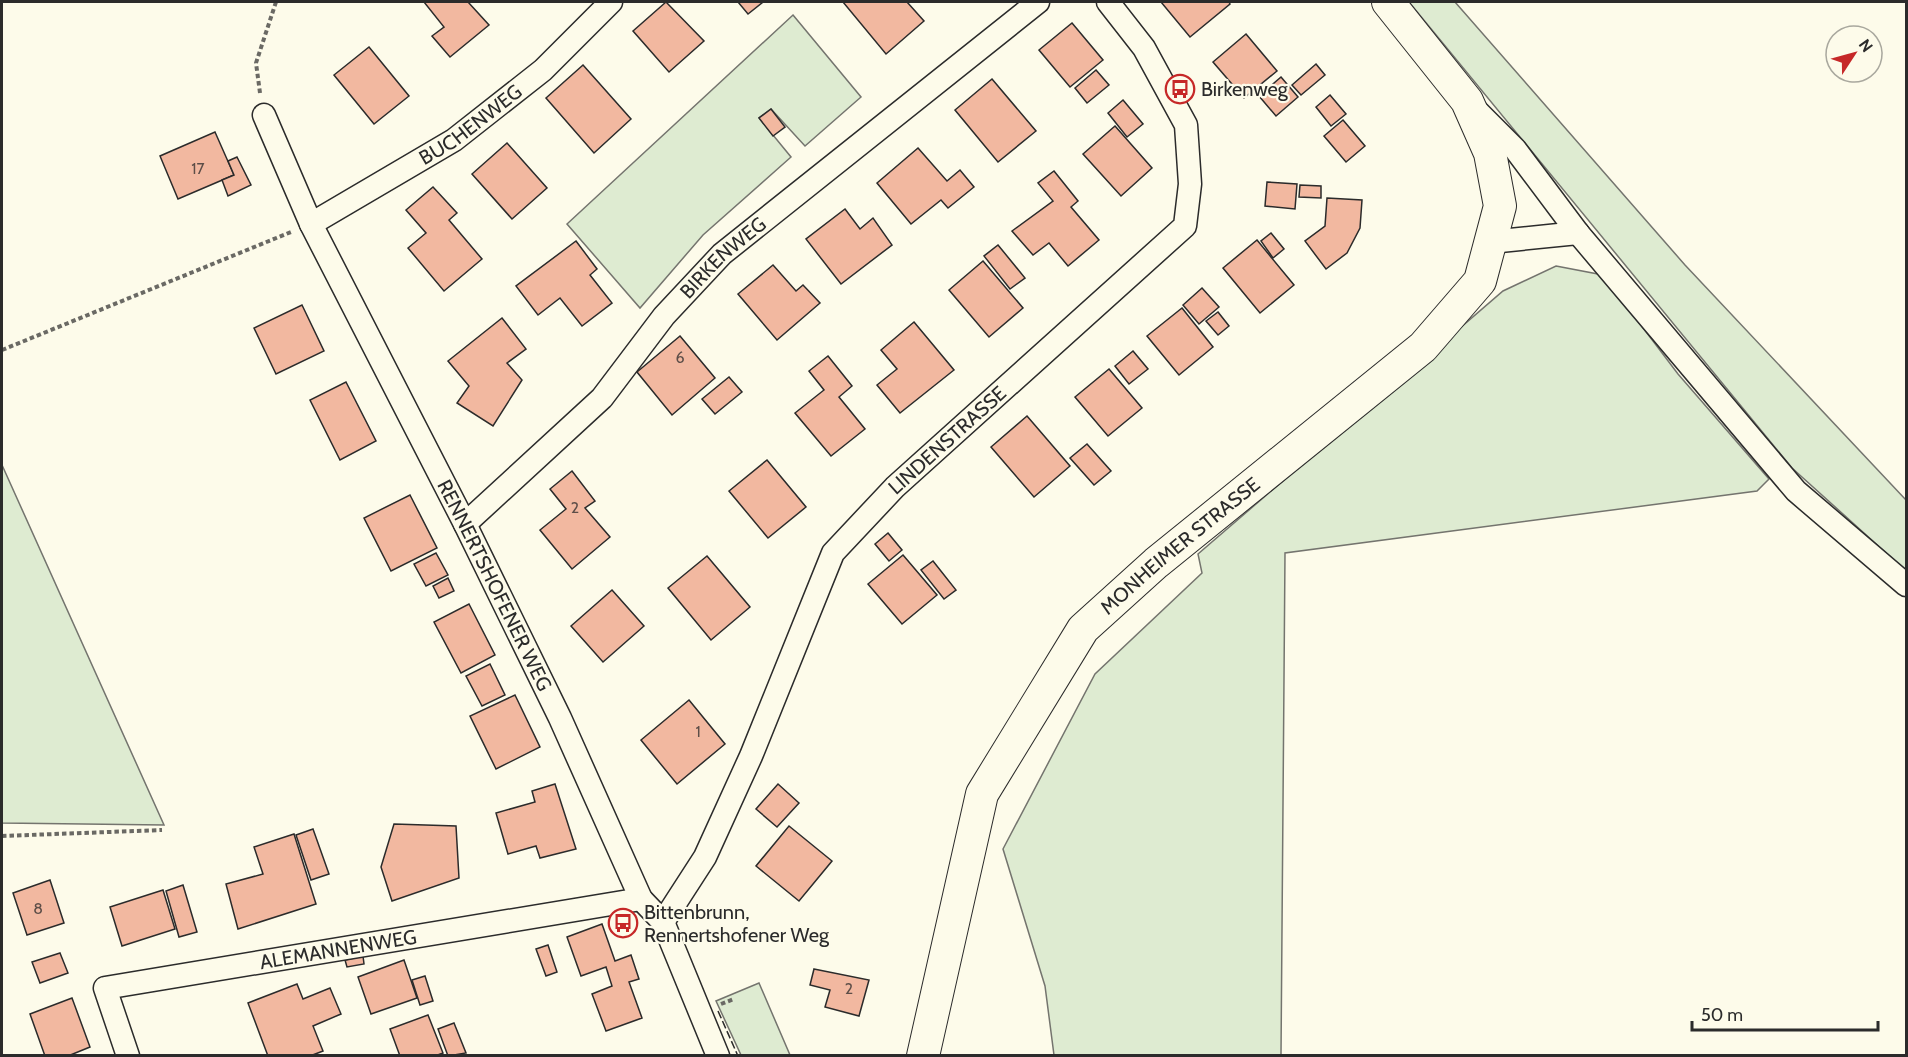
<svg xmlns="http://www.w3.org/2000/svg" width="1908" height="1057" font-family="Cabin,sans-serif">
<rect width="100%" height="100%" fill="#fdfbea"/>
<!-- green -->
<g fill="#deebd1" stroke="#74746e" stroke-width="1.5">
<path d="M1409,2H1455L1685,265L1906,500V571L1792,468Z"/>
<path d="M793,15L861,97L805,146L771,109L759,118L791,157L703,235L640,308L567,224Z"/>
<path d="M1556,266L1603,275L1678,374L1769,479L1757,491L1285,553L1281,1055H1054L1045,986L1003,849L1095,674L1202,573L1198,554L1503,291Z"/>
<path d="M2,465L164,825L2,823Z"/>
<path d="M759,983L790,1055H741L716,1001Z"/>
</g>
<!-- building -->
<g fill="#f2b8a0" stroke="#2b2b2b" stroke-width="1.5">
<path d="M424,2H468L489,25L450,57L432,36L444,27Z"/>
<path d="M666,2L704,41L669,72L633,31Z"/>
<path d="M738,2H763L748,14Z"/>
<path d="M843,2H907L924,21L886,54Z"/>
<path d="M1161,2H1229L1230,4L1190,37Z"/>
<path d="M1072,23L1103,60L1070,87L1039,50Z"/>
<path d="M1246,34L1277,71L1244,98L1213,62Z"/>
<path d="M369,47L409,96L374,124L334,75Z"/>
<path d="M1316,64L1325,75L1301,95L1292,85Z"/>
<path d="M583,65L631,119L594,153L546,98Z"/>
<path d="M1096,70L1109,85L1087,103L1075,88Z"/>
<path d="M1281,77L1298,97L1276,116L1259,96Z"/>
<path d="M992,79L1036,131L998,162L955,110Z"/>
<path d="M1330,95L1346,114L1331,126L1316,107Z"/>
<path d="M1123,100L1143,124L1127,137L1108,113Z"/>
<path d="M771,109L785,127L773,136L759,118Z"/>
<path d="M1343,120L1365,146L1346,162L1324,136Z"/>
<path d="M1115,126L1152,168L1121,196L1083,154Z"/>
<path d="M215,132L234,175L178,199L160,156Z"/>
<path d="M507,143L547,188L512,219L472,174Z"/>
<path d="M918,148L947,181L960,170L974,187L948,208L941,200L911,224L877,183Z"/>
<path d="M237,157L251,185L228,196L222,180L234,175L228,161Z"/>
<path d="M1054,171L1078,201L1071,207L1099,240L1068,266L1049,243L1033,255L1012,231L1053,201L1038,183Z"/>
<path d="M1267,182L1297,184L1295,209L1265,206Z"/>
<path d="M1300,185L1321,186V198L1299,197Z"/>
<path d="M433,187L457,213L449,220L482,259L444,291L408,248L426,233L406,210Z"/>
<path d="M1327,198L1362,200L1360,228L1347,253L1326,269L1305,241L1325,226Z"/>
<path d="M845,209L860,229L873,218L892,245L841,284L806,239Z"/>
<path d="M1271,233L1284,249L1273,258L1261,241Z"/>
<path d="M1257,240L1294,285L1260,313L1223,268Z"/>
<path d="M576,241L597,269L590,275L612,303L582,326L560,298L538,315L516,286Z"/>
<path d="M998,245L1025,278L1010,289L984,256Z"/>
<path d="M983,261L1023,308L989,337L949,290Z"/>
<path d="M773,265L796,291L803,285L820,303L777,340L738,294Z"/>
<path d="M1202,288L1219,307L1199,324L1183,305Z"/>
<path d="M302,305L324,351L276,374L254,328Z"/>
<path d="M1182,308L1213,347L1179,375L1147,336Z"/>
<path d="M1218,312L1229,326L1218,335L1206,321Z"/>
<path d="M502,318L526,349L507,363L522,380L493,426L457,403L469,386L448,361Z"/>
<path d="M914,322L954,370L900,413L877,385L897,369L881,350Z"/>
<path d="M680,336L715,378L672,415L637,372Z"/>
<path d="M1133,351L1148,369L1129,384L1115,366Z"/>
<path d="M828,356L852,386L839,397L865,429L831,456L795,413L824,390L809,371Z"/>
<path d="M1109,369L1142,408L1108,436L1075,397Z"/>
<path d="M729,377L742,392L715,414L702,399Z"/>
<path d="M346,382L376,441L340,460L310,400Z"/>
<path d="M1027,416L1070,466L1034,497L991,447Z"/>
<path d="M1087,444L1111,471L1094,485L1070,458Z"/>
<path d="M767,460L806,507L768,538L729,491Z"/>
<path d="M572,471L595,501L585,508L610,537L572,569L540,530L566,509L550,489Z"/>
<path d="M410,495L437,548L391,571L364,518Z"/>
<path d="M888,533L902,550L889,561L875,544Z"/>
<path d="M436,553L448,575L426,586L414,564Z"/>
<path d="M903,555L937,595L902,624L868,584Z"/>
<path d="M707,556L750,607L711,640L668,588Z"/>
<path d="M933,561L956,590L944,599L921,570Z"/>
<path d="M448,578L454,591L439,598L433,586Z"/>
<path d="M612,590L644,626L603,662L571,626Z"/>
<path d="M469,604L495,655L461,673L434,622Z"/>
<path d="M490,664L505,695L482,706L466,676Z"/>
<path d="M515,695L540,747L496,769L470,716Z"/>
<path d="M689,700L725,744L677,784L641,740Z"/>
<path d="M555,784L576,849L540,858L536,846L508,854L496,813L535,802L532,791Z"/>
<path d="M778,784L799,803L777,827L756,809Z"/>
<path d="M394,824L456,826L459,878L392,901L381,867Z"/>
<path d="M789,826L832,861L799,901L756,866Z"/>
<path d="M313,829L329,874L311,880L296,835Z"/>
<path d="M294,834L316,904L238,929L226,884L263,874L254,847Z"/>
<path d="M50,880L64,923L27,935L13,893Z"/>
<path d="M183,885L197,932L179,937L166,891Z"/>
<path d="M163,890L175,929L122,946L110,907Z"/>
<path d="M602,924L615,961L631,955L639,979L629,982L642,1018L606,1031L592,994L612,986L606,967L581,976L567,937Z"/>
<path d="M548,945L557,972L546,976L536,949Z"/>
<path d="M60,953L68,973L40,983L32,962Z"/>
<path d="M363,956L364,964L347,967L345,960Z"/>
<path d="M404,960L417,998L371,1014L358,977Z"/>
<path d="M814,969L869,980L859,1016L825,1007L830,990L810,985Z"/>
<path d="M425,976L433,1001L420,1005L412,980Z"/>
<path d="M297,984L303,999L330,988L341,1014L313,1026L323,1051L310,1056H268L248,1003Z"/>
<path d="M72,998L90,1047L68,1056H45L30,1014Z"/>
<path d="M428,1015L443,1053L435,1056H400L390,1029Z"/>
<path d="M454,1023L466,1053L448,1056L438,1029Z"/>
</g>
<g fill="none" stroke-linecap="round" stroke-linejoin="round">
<!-- minor casing -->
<g stroke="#2b2b2b" stroke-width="25">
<g id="minor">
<path d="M1477,111L1515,149L1578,233L1796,491L1906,585"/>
<path id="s1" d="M264,115L311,224L465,524L560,718L641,899L663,922L718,1056"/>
<path id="s2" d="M311,224L454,140L543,70L611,2"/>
<path d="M1490,242L1578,233"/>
<path id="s3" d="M465,524L602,398L664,316L722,254L1038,2"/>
<path id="s4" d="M663,922L705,857L751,756L833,553L895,487L1185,226L1190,184L1186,125L1144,48L1108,2"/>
<path id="s5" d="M128,1056L105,988L641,899"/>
</g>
</g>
<!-- secondary casing -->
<g stroke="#2b2b2b" stroke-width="34">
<g id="secondary">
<path id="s6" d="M923,1056L982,794L1083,629L1156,563L1423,347L1480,281L1500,206L1490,153L1467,101L1388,2"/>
</g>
</g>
<!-- path -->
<g stroke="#6a6964" stroke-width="4" stroke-dasharray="4.5 3" stroke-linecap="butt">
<path d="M260,93L256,63L276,2"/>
<path d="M2,350L291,232"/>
<path d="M2,836L162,830"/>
<path d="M721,1004L734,999"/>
</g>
<!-- minor -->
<use href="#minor" stroke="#fdfbea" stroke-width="22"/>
<!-- secondary -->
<use href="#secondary" stroke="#fdfbea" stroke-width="32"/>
<!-- fence -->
<path stroke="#2b2b2b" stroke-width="1.5" stroke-dasharray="8 3" stroke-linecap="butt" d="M718,1011L738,1056"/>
</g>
<!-- icons -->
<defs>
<g id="bus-ring" transform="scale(1.5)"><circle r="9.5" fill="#fdfbea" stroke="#c62828" stroke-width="1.5"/><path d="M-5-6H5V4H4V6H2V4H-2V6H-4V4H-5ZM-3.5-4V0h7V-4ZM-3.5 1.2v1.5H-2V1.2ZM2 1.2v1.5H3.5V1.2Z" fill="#c62828"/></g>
</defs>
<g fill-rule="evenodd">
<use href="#bus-ring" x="1180" y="89"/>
<use href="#bus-ring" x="623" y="923"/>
</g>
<g text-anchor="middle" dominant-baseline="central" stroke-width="4.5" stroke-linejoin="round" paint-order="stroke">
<!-- number labels -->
<g font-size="16" fill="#5d4e48">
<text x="198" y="168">17</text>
<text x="680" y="357">6</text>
<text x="575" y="507">2</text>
<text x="698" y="731">1</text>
<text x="38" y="908">8</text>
<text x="849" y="988">2</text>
</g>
<!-- poi labels -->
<g font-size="20" fill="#2b2b2b" stroke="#fdfbea" text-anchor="start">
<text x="1201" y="89">Birkenweg</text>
<text x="644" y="912">Bittenbrunn,<tspan x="644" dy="23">Rennertshofener Weg</tspan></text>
</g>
<!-- street labels -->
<g font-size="20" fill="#2b2b2b" stroke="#fdfbea">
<text stroke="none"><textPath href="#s2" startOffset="188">BUCHENWEG</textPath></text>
<text stroke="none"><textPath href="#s3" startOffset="372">BIRKENWEG</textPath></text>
<text stroke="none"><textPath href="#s4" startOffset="568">LINDENSTRASSE</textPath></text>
<text stroke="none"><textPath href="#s6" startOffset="590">MONHEIMER STRASSE</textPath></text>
<text stroke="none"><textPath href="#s1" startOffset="524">RENNERTSHOFENER WEG</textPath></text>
<text stroke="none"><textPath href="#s5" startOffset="308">ALEMANNENWEG</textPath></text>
</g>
</g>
<!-- border -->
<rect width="1908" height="1057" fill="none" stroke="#2b2b2b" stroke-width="6"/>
<!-- north arrow -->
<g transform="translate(1854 54) rotate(54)"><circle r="28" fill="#fdfbea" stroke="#a9a89e" stroke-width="1.5"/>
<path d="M0-4.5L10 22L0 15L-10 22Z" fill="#c62828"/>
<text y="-9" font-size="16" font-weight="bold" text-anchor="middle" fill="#2b2b2b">N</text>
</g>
<!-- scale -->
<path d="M1692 1021v9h186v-9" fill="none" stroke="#2b2b2b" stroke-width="3"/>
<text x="1701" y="1021" font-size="18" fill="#2b2b2b" stroke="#fdfbea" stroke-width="4.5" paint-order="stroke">50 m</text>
</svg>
